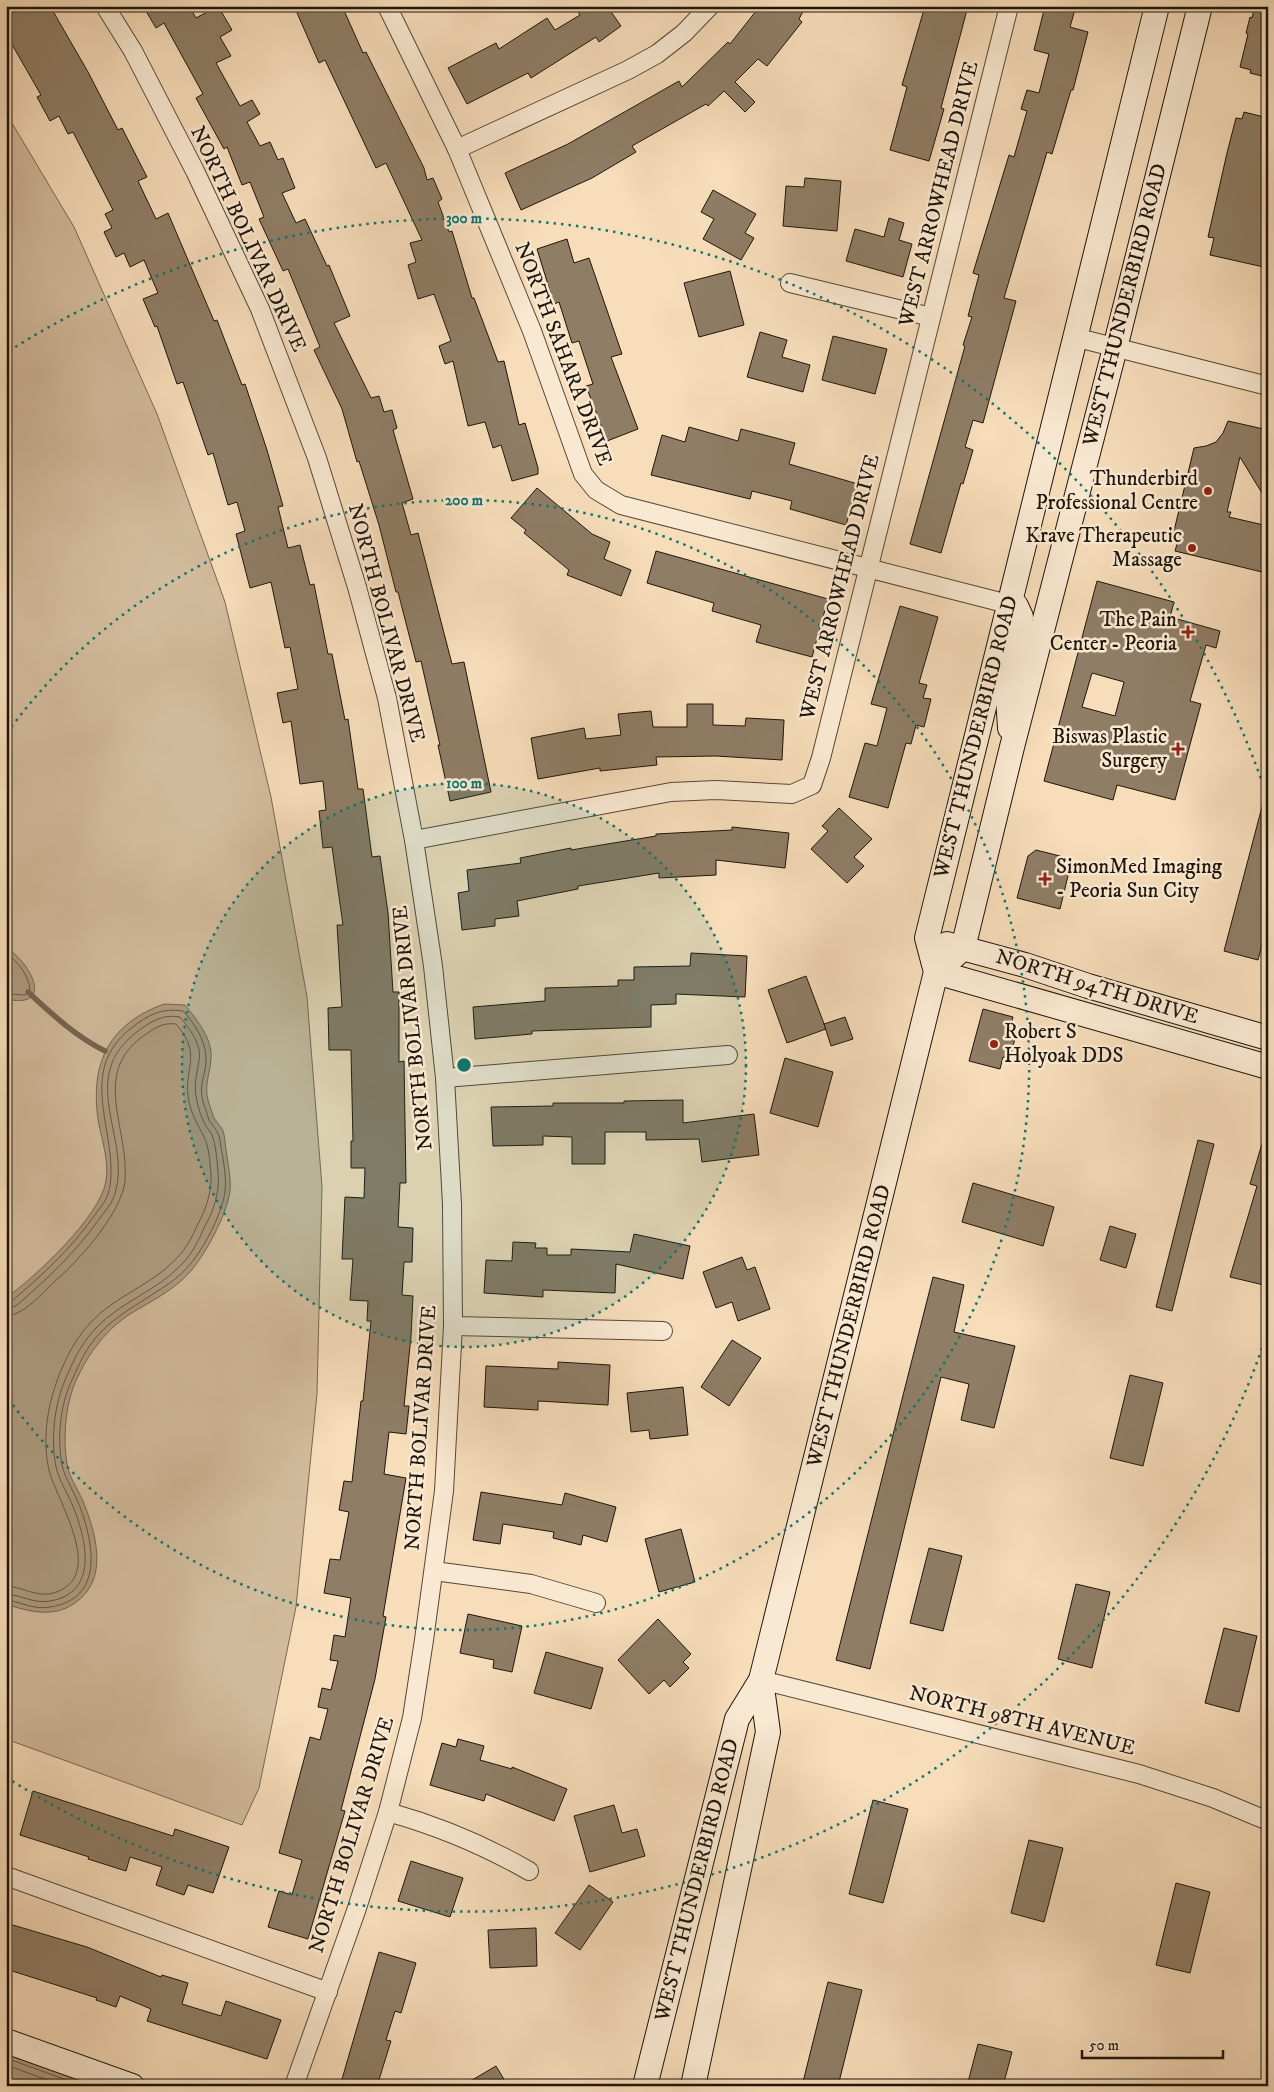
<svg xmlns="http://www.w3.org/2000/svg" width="1274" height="2092" font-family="'IM FELL DW Pica',serif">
<rect width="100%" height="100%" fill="#f7ddba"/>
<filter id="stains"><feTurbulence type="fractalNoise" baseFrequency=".004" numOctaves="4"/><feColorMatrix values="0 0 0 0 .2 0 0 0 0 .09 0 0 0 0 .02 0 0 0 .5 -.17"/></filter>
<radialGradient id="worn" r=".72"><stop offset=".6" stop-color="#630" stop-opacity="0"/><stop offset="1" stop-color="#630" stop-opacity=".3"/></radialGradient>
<!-- green -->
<path fill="#d2bb9c" stroke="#786854" d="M6,113L74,227L157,414L225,602L271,797L307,997L322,1187L317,1394L296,1607L259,1788L242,1825L6,1739Z"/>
<!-- water -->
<g fill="#ad997e" stroke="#746450">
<path d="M6,948C30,961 56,1010 6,999Z"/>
<path d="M164,1004L185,1005C197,1020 213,1039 211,1059C210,1074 204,1085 208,1100C210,1106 212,1113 214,1118C217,1123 221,1126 223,1131C225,1136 225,1144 226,1150C228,1163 231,1178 230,1191C227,1214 205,1256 189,1273C174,1290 150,1302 130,1314C103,1332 85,1358 73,1388C65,1411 63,1440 67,1464C69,1478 80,1492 85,1506C97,1538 108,1580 75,1603C54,1618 29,1612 6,1604V1298C35,1277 100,1217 106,1181C109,1163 103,1143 99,1125C89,1067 106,1025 164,1004Z"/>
<path d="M6,2053L97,2086H6Z"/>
</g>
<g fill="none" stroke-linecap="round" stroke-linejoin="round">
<!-- shore -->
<g stroke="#665744" stroke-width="1">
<path d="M6,953C18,962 29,975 30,990L25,995L6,994"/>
<path d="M6,1302L12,1301C42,1275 71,1249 94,1216C98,1210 104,1204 107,1197C111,1187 111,1177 111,1167C109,1115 81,1065 134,1026C150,1014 162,1008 183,1011C194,1023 205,1039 206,1057C207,1073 198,1083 203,1102C205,1107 207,1114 209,1120C212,1125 217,1130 219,1136C222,1153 227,1175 225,1192C221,1216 203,1251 186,1269C177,1279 164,1287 153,1294C135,1306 116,1316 101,1332C87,1346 80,1362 72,1380C60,1405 57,1438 62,1465C65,1479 75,1493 80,1507C94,1545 104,1599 50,1607C33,1610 22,1602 6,1600"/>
<path d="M6,1308L16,1306C47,1279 76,1252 100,1218C104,1212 110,1206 113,1199C136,1142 73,1079 138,1031C152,1021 162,1014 180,1017C189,1028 202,1044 199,1060C197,1074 193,1086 197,1101C198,1108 201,1116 204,1122C206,1127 210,1131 212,1135C216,1145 217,1161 218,1172C220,1191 214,1210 205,1226C199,1240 192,1254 181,1265C158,1290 121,1302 97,1327C84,1340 76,1355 69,1371C55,1400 50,1435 56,1467C59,1481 69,1495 74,1509C87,1542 98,1593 50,1601C33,1604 22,1595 6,1594"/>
<path d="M6,1316C24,1315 40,1295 52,1284C78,1261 115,1221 124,1187C126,1180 125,1172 125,1165C123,1119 96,1071 142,1037C153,1029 162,1022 176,1024C204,1056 182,1069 189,1102C192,1115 198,1125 204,1137C209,1146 210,1163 211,1174C212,1191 206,1209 198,1224C192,1237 186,1249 176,1259C152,1285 115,1296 91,1322C78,1336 70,1350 63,1366C49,1397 41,1436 49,1470C56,1499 103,1569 61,1590C40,1601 26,1587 6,1586"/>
<path d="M6,2058L83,2086"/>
<path d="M6,2065L64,2086"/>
</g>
<!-- stream -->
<path stroke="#746450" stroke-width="5.5" d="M28,992C53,1015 75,1036 105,1051"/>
</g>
<!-- building -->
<g fill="#8f7d66" stroke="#1e150b" fill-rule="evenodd">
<path d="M6,6H50L88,72L118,130L122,128L147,177L138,181L156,219L168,213L214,321L217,320L242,385L245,384L267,450L283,506L278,507L288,548L300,545L310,585L314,584L328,654H332L345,720L348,719L358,789H363L372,857L380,856L388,913L393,992H399V1062L404,1061L406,1183H400L398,1227L413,1228L412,1262H404L402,1295L413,1296L411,1336L404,1406H409L406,1434L389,1432L384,1474L406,1478L383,1616L386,1617L375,1679L341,1810L345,1811L308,1939L268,1927L279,1891L292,1895L302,1860L279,1853L310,1737L320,1740L328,1709L318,1707L322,1688L331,1690L338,1661L330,1660L334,1635L345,1637L351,1598L324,1593L330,1559L340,1560L349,1512L339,1510L344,1481L352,1482L361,1401H363L371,1321H367L368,1301L350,1300L353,1259H342L345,1197L364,1198L365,1168H351V1141H353L351,1050H329L328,1008L342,1007L337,925H343L332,847L323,848L319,811L326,810L323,781L300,784L291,721L283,723L277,693L298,689L290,647L285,648L271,582L250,588L236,534L245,531L237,502L228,505L213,453L208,455L183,382L177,384L157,326L155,327L143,299L158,293L144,260L130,267L124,253L116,257L104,232L112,228L105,214L113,210L73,132L68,134L59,116L50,121L37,97L41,95L6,34Z"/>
<path d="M143,6H189L196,18L218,6L232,30L220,37L231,56L216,63L240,106L252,100L260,114L247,122L260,146L270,142L278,160L283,158L295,188L282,193L296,223L305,219L327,266L329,265L350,316L334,323L371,398L379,396L384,412L392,410L397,428L393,430L413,499L402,503L411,535L418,533L452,664L464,662L491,792L450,801L438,745H440L421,661L416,662L398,592H396L379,525L359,461L357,462L342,409L314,350L320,347L288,269L283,271L259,219L264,217L250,182L242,185L227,147L224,149L196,98L203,94L164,23L156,28Z"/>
<path d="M294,6H342L363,53L366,52L424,168L427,180L433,178L442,199L438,202L449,232L452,231L472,298H474L498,362L504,361L519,425L525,423L538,468V474L512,481L501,445L493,448L485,422L468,426L453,361L445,364L439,346L451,341L434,294L418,299L408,265L416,262L410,243L422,240L386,163L376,168L325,60L319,63Z"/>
<path d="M574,6H607L621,26L599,42L596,37L531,78L528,73L467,104L448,68L496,43L499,49L547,18L555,30L580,15Z"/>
<path d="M760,6H806L799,19L802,22L767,66L758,59L735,82L755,102L745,112L724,91L708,106L706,104L632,146L636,152L592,178L521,210L505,173L568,144L679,81L682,87L728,42L730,44Z"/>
<path d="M925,6H968L941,108L944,109L929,161L890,150L907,87L902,85Z"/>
<path d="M1045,6H1076L1070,27L1088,32L1073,90H1071L1052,154L1047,152L1004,298L1016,301L983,423L973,420L965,447L973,450L963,484L961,483L941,553L910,544L965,346L963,345L972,317L968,316L979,275L973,273L1009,155L1014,157L1027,111L1021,109L1027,90L1039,93L1049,54L1034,50Z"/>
<path d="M1255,6H1268L1266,77L1250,73L1251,70L1240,67L1248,34L1246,33L1250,17L1252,18Z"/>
<path d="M1244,112L1268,118V194L1262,215L1268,217V268L1210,255L1214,238L1208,237L1227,153L1236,118L1242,119Z"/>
<path d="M805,178L841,181L837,231L783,226L786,186L804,187Z"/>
<path d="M713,190L756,214L745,233L754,238L741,260L703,239L714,219L701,212Z"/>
<path d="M889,218L904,223L899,240L912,244L903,277L846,261L855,229L884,237Z"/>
<path d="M567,239L574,263L589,258L622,354L611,357L638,429L607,441L586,386L593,384L579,341L572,343L559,302L554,304L537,249Z"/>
<path d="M730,271L744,325L699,337L684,283Z"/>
<path d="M760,332L787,340L782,357L810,365L803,392L747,377Z"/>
<path d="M833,336L887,349L875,394L822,380Z"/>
<path d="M1228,421L1268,430V503L1240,457L1227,512H1231L1229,517L1268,526V549L1262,572L1175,551L1179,537L1173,535L1194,448L1206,446L1216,442L1223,433Z"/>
<path d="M689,427L738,441L741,429L795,443L789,464L858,484L846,525L790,509L792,501L752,491L750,499L651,475L662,435L685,442Z"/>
<path d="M537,488L592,534L610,542L604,559L631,570L621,596L567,575L569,570L524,533L526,530L511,518Z"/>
<path d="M656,551L828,599L812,657L756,642L761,625L712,611L714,603L647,583Z"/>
<path d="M1097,581L1174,602L1170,617L1220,631L1216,648L1206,645L1190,701L1201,704L1175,800L1117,785L1113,800L1044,781ZM1092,673L1124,682L1115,716L1082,707Z"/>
<path d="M900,606L938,617L919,683L927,685L923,698L931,699L924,727L916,725L911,744L906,743L888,808L849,797L865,743L877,746L887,708L871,704Z"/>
<path d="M687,704H713V725L745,726L746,718L784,720L782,760L716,756L656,757L657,765L600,771V768L538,779L531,738L584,728L586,739L621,735L618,714L651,711L653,727H687Z"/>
<path d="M1263,803L1268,804V921L1258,960L1224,951Z"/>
<path d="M839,808L872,839L854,857L864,866L847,883L811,849L828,831L822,826Z"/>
<path d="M732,827L789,833L785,868L716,860V875L659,878V873L578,886V889L517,901L519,916L495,919V926L462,930L458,893L469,891L467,870L521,863L520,858L571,848V850L656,836V834L732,830Z"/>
<path d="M1036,850L1072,859L1060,909L1017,898L1028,856Z"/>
<path d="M691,953L747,956L745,997L676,994V1004L651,1005V1027L532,1031V1034L475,1039L473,1007L545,1001V988L618,986V980H634V967L690,966Z"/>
<path d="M806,976L826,1029L787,1043L768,990Z"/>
<path d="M983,1009L1013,1017L1010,1029L1017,1031L1010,1058L1003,1057L1000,1069L969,1061Z"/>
<path d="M845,1017L853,1039L831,1046L824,1024Z"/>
<path d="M785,1058L833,1072L818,1127L770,1113Z"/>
<path d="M683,1100V1123L754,1114L759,1155L702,1162L699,1139L646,1140V1132H605V1164H572V1137L543,1136V1145L493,1146L491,1107L553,1106V1103H624V1101Z"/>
<path d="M1264,1137L1268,1138V1286L1230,1277L1257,1186L1250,1184Z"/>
<path d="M1198,1140L1214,1144L1172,1311L1156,1307Z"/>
<path d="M973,1183L1054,1207L1043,1246L962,1222Z"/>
<path d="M1110,1226L1136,1234L1126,1268L1100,1260Z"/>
<path d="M634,1234L690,1246L683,1279L616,1264L615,1293L543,1290V1297L484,1293L486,1260L512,1261L513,1242L536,1243L535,1248H547V1255H571V1249L630,1252Z"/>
<path d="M742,1257L747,1270L755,1267L770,1309L738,1321L732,1302L716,1308L703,1272Z"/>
<path d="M933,1277L964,1285L954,1332L1015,1346L994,1428L961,1420L969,1384L941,1377L870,1669L836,1660Z"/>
<path d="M732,1340L761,1358L729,1406L701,1387Z"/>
<path d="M558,1362L610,1365L608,1405L538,1401V1410L484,1407L486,1366L558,1369Z"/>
<path d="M1130,1375L1163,1383L1143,1466L1110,1458Z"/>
<path d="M683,1387L688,1435L650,1439L649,1430L631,1432L627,1393Z"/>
<path d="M481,1492L562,1505L565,1493L616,1507L607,1542L583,1535L581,1545L553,1538L554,1532L503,1524L500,1544L473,1540Z"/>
<path d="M681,1529L695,1582L659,1592L645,1539Z"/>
<path d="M929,1548L962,1556L943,1631L910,1623Z"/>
<path d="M1076,1584L1110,1592L1092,1668L1058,1659Z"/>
<path d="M468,1614L522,1626L512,1672L493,1668L494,1660L460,1653Z"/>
<path d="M658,1619L691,1654L683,1662L689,1668L670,1687L664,1680L649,1694L618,1660Z"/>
<path d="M1224,1628L1257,1636L1239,1712L1205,1703Z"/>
<path d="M546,1652L603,1668L591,1709L534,1693Z"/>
<path d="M458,1739L484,1746L480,1760L512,1769V1767L567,1789L554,1821L486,1794L484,1801L430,1785L442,1743L456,1747Z"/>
<path d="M33,1791L173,1836L175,1829L229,1847L213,1893L188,1885L184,1895L156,1885L162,1867L130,1857L126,1871L88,1859L89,1857L20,1835Z"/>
<path d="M873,1800L908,1809L883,1903L849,1894Z"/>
<path d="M614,1805L622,1833L637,1829L645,1856L590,1872L574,1816Z"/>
<path d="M1029,1840L1063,1848L1044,1922L1011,1913Z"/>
<path d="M411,1861L463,1878L450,1917L398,1901Z"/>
<path d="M1176,1883L1210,1892L1190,1973L1156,1965Z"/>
<path d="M589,1885L613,1902L580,1950L555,1933Z"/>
<path d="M6,1923L87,1947L161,1977L162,1975L188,1983L182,2004L221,2016L226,2001L281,2020L267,2059L147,2021L151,2009L120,1996L116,2007L96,2000L97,1998L6,1969Z"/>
<path d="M536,1928L537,1966L490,1968L488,1930Z"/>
<path d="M379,1952L416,1963L401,2013L395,2011L386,2040L391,2041L377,2086H340Z"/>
<path d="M828,1982L862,1990L838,2086H802Z"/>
<path d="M978,2044L1012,2052L1003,2086H967Z"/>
<path d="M496,2066L508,2086H462Z"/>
</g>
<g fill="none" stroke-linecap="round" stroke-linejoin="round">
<!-- street casing -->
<g stroke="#544737" stroke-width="20">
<g id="street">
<path d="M105,6L133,51L195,171L260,309L317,458L357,587L387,698L414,840L433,966L445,1078L452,1204L453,1326L444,1491L424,1640L412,1718L388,1812L356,1911L294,2086"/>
<path d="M387,6L457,149L532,331L583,474L596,490L621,505L1008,604"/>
<path d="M457,149L628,70L657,54L684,33L710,6"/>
<path d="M790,283L931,317"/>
<path d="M1074,337L1268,386"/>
<path d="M414,840L671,792L716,790L792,794L812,785L821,758L1009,6"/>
<path d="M445,1078L728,1055"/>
<path d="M453,1326L663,1331"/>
<path d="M434,1571L531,1584L596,1603"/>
<path d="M761,1680L1139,1774L1213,1798L1268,1821"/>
<path d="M388,1812C438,1826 484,1845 529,1871"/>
<path d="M6,1876L328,1992"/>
</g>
</g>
<!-- secondary casing -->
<g stroke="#1e150b" stroke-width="26">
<g id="secondary">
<path d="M1008,604L1016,606L1021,617L1008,697L1010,728"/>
<path d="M947,944L1025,965L1088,986L1268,1038"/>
<path d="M936,972L963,948L1012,747L1115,348L1200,6"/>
<path d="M936,972L1268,1067"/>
<path d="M6,2041L132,2086"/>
<path d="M645,2086L737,1719L761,1680L936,972L927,938L1157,6"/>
<path d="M693,2086L768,1732L761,1680"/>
</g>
</g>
<!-- street -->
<use href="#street" stroke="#fae9d2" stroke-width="18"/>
<!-- secondary -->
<use href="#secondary" stroke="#fae9d2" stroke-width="24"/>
</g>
<!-- distance rings -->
<circle cx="464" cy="1065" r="282" fill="#0f766e" fill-opacity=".12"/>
<g fill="none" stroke="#0f766e" stroke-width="2.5" stroke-dasharray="2.5 5">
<circle cx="464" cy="1065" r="282"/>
<path d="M7 733A565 565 0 1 1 7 1397"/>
<path d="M1267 1334A847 847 0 0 1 9 1779M9 351A847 847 0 0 1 1267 796"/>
</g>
<!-- markers -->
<g fill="#8f2418" stroke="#fae9d2" stroke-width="2">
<circle cx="1208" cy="491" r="5"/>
<circle cx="1192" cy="548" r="5"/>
<path d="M1185.5 624.5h5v5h5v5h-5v5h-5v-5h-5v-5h5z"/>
<path d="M1175.5 741.5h5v5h5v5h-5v5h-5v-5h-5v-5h5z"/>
<path d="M1042.5 871.5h5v5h5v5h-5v5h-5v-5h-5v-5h5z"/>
<circle cx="994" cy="1044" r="5"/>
</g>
<g text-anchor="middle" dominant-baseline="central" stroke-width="5" stroke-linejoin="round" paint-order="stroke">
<!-- street labels -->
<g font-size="21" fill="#1e150b" stroke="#fae9d2">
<text transform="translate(939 194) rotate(-76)">WEST ARROWHEAD DRIVE</text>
<text transform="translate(248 239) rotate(65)">NORTH BOLIVAR DRIVE</text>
<text transform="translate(1125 305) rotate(-76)">WEST THUNDERBIRD ROAD</text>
<text transform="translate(563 354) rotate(69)">NORTH SAHARA DRIVE</text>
<text transform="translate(840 587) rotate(-76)">WEST ARROWHEAD DRIVE</text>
<text transform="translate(386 623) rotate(75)">NORTH BOLIVAR DRIVE</text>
<text transform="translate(976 737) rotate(-76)">WEST THUNDERBIRD ROAD</text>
<text transform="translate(1097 987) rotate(17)">NORTH 94TH DRIVE</text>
<text transform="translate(413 1028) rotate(-96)">NORTH BOLIVAR DRIVE</text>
<text transform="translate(849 1326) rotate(-76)">WEST THUNDERBIRD ROAD</text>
<text transform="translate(421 1428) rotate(-86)">NORTH BOLIVAR DRIVE</text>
<text transform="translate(1022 1721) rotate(14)">NORTH 98TH AVENUE</text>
<text transform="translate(352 1835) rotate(-73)">NORTH BOLIVAR DRIVE</text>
<text transform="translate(697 1880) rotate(-76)">WEST THUNDERBIRD ROAD</text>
</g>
<!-- poi labels -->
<g font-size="21" fill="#1e150b" stroke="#fae9d2" text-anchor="end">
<text x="1198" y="479">Thunderbird<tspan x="1198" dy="24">Professional Centre</tspan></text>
<text x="1182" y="536">Krave Therapeutic<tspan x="1182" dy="24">Massage</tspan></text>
<text x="1177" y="620">The Pain<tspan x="1177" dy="24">Center - Peoria</tspan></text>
<text x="1167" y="737">Biswas Plastic<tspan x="1167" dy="24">Surgery</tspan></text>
<text x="1056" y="867" text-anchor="start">SimonMed Imaging<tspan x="1056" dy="24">- Peoria Sun City</tspan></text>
<text x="1004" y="1032" text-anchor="start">Robert S<tspan x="1004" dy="24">Holyoak DDS</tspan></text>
</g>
</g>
<circle cx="464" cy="1065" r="8" fill="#0f766e" stroke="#fae9d2" stroke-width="2.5"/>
<g font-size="15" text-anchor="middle" font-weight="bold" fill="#0f766e" stroke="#fae9d2" stroke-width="5" stroke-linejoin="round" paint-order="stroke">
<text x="464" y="223">300 m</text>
<text x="464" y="505">200 m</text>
<text x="464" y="788">100 m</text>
</g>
<!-- margin -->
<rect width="1274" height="2092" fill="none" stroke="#f7ddba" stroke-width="25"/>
<rect x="8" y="8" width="1259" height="2077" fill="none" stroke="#1e150b" stroke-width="2.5"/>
<rect x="12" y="12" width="1249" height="2067" fill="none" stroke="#1e150b"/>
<!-- scale -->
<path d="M1082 2050v8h141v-8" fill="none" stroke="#1e150b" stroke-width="2.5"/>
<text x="1089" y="2050" font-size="15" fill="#1e150b" stroke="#fae9d2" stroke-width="4" paint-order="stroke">50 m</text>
<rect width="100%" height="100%" filter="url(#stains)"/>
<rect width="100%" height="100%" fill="url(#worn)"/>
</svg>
